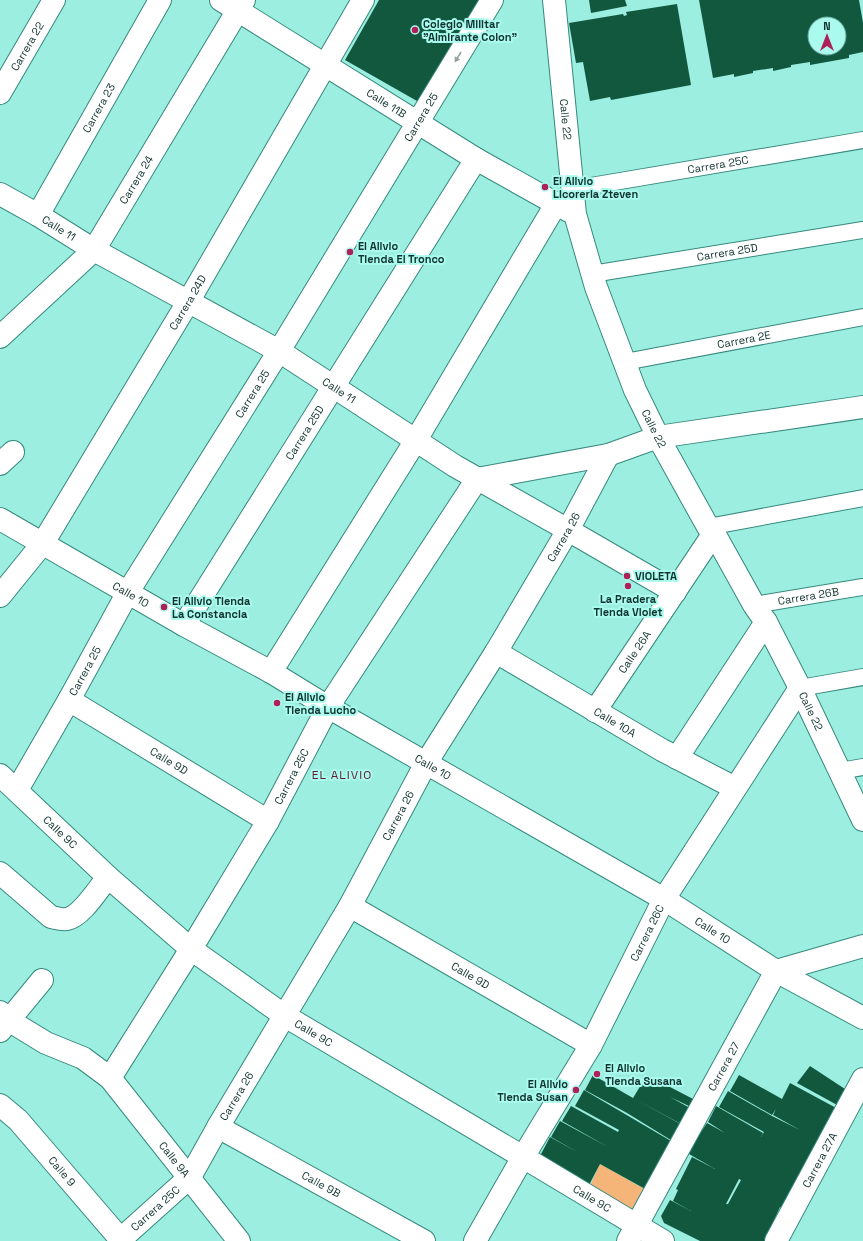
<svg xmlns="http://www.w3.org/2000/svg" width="863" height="1241" font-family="'Space Grotesk',sans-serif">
<rect width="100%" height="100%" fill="#9ceee0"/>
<!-- green -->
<path fill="#f5b478" d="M600,1164L648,1191L636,1215L588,1190Z"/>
<!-- building -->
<g fill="#11583e" fill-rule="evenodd">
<path d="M379,0H485L424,105L345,60Z"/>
<path d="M589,0H625L627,6L591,13Z"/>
<path d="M699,0H859L863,23V52L849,55V58L810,65V62L791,65V67L773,71V68L753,71V73L734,77V74L713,78ZM815,24H839V48H815Z"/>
<path d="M677,4L691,85L611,100L610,97L590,101L583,62L576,63L569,23L623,14L624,16L627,15L626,12Z"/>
<path d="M810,1066L848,1091L839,1106L797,1083Z"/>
<path d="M593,1075L633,1098L647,1075L695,1100L691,1107L670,1097L690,1108L681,1124L635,1099L684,1126L674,1142L627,1113L631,1107L627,1113L585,1090Z"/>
<path d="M739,1075L782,1099L790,1083L838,1109L784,1209L780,1207L771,1227L769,1241H700L664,1223L661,1216L670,1200L691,1211L673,1201L678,1190L676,1189L692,1157L715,1169L689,1154L697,1138L707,1123L725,1133L708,1122L716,1106L763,1133L761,1137L764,1132L719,1107L728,1091L772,1116L800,1130L773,1115L776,1109L772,1115L730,1091ZM739,1179L741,1180L728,1204H726Z"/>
<path d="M584,1090L671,1141L647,1190L600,1164L588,1187L540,1156L550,1137L579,1153L551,1137L560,1121L608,1147L562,1121L571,1106L618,1132L619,1130L575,1106Z"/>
</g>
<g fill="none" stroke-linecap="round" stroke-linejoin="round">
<!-- pedestrian casing -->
<g stroke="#36897e" stroke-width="18">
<g id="pedestrian">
<path id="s1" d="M573,189L863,140"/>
<path id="s2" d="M592,274L863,230"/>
<path id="s3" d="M625,362L863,317"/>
<path d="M708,527L863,498"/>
<path id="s4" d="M754,605L863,587"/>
<path d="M800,688L863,677"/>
<path d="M840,771L863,767"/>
</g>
</g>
<!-- minor casing -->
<g stroke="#36897e" stroke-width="24">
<g id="minor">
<path id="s5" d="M221,0L476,159L569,211"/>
<path id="s6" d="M0,93L54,0"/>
<path id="s7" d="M0,194L38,215L94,250L279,351L455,466L568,530L675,592"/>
<path id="s8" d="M38,215L160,0"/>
<path id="s9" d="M0,337L94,250L244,0"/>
<path d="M0,464L13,452"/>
<path id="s10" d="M0,519L184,625L271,672L328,707L664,899L776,971L863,1018"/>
<path id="s11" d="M0,596L43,543L188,302L363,0"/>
<path id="s12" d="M184,625L476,159"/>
<path id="s13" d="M496,652L662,750L735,788"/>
<path d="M271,672L416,440L556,204"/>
<path id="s14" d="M69,700L268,821"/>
<path id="s15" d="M595,711L714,533"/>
<path d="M677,758L766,622"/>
<path id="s16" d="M0,775L108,877L191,949L285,1016L523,1157L663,1241"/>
<path id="s17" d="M17,790L69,700L128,592L279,351L492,0"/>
<path d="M0,873L51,917C56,918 62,920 67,919C82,916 98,889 108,877"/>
<path id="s18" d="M350,906L591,1045"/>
<path id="s19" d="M0,1012L10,1021L46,1043L83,1058L110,1078L239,1241"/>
<path d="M0,1031L42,980"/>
<path id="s20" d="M110,1078L191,949L268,821L328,707L477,479L608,455L658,437L863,407"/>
<path id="s21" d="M0,1105L18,1120L122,1241"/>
<path id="s22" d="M218,1127L424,1241"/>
<path id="s23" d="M121,1239L190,1177L218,1127L350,906L426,763L496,652L568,530L608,455"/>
<path id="s24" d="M475,1241L523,1157L591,1045L664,899L800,688"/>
<path id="s25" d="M628,1241L776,971L863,946"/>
<path id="s26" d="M776,1241L863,1079"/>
</g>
</g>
<!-- tertiary casing -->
<g stroke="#36897e" stroke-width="24">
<g id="tertiary">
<path id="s27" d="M554,0L575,214L596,287L635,390L658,437L708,527L714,533L754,605L766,622L800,688L863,820"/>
</g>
</g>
<!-- pedestrian -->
<use href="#pedestrian" stroke="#fff" stroke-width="16"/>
<!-- minor -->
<use href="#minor" stroke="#fff" stroke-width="22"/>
<!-- tertiary -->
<use href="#tertiary" stroke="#fff" stroke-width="22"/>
</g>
<!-- one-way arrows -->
<defs><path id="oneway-solid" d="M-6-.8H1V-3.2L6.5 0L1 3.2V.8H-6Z"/></defs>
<use fill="#94a3a1" href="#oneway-solid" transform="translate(458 57) rotate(121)"/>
<!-- markers -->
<g fill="#af2059" stroke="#aafbee" stroke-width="1.5">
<circle cx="415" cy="30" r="4"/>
<circle cx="545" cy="187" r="4"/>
<circle cx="350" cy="252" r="4"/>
<circle cx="627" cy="576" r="4"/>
<circle cx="628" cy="586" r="4"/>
<circle cx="164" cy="607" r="4"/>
<circle cx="277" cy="703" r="4"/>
<circle cx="597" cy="1074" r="4"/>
<circle cx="576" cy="1090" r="4"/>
</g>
<g text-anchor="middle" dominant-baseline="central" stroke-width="4" stroke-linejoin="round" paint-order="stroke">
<!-- poi labels -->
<g font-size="11" font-weight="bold" fill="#11332f" stroke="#aafbee" text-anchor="start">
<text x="423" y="24">Colegio Militar<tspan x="423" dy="13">"Almirante Colon"</tspan></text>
<text x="553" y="181">El Alivio<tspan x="553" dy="13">Licoreria Zteven</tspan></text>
<text x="358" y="246">El Alivio<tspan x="358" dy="13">Tienda El Tronco</tspan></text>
<text x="635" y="576">VIOLETA</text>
<text x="628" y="599" text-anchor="middle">La Pradera<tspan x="628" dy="13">Tienda Violet</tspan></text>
<text x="172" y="601">El Alivio Tienda<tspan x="172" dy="13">La Constancia</tspan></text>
<text x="285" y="697">El Alivio<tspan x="285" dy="13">Tienda Lucho</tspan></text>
<text x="605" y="1068">El Alivio<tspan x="605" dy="13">Tienda Susana</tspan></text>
<text x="568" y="1084" text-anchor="end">El Alivio<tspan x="568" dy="13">Tienda Susan</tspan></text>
</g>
<!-- street labels -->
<g font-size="11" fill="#11332f" stroke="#aafbee">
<text stroke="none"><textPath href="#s6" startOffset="54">Carrera 22</textPath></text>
<text stroke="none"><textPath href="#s5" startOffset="195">Calle 11B</textPath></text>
<text stroke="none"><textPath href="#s8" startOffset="123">Carrera 23</textPath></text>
<text stroke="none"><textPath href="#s17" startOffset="785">Carrera 25</textPath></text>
<text stroke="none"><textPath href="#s27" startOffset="120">Calle 22</textPath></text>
<text stroke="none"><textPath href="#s1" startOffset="147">Carrera 25C</textPath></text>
<text stroke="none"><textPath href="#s9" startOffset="210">Carrera 24</textPath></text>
<text stroke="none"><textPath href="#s7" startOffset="68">Calle 11</textPath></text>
<text stroke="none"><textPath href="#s2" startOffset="137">Carrera 25D</textPath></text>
<text stroke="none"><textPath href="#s11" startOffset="349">Carrera 24D</textPath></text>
<text stroke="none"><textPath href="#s3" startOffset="121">Carrera 2E</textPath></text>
<text stroke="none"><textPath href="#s7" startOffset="392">Calle 11</textPath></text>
<text stroke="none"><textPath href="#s17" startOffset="461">Carrera 25</textPath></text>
<text stroke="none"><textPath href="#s27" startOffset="444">Calle 22</textPath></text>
<text stroke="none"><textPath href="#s12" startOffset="227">Carrera 25D</textPath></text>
<text stroke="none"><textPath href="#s23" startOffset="834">Carrera 26</textPath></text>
<text stroke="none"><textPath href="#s10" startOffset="151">Calle 10</textPath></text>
<text stroke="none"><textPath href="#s4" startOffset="55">Carrera 26B</textPath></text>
<text stroke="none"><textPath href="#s15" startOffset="71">Calle 26A</textPath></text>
<text stroke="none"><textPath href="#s17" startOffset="137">Carrera 25</textPath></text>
<text stroke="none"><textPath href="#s27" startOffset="768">Calle 22</textPath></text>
<text stroke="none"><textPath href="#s13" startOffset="138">Calle 10A</textPath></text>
<text stroke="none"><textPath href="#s14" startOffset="117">Calle 9D</textPath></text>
<text stroke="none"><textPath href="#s10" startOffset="499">Calle 10</textPath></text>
<text stroke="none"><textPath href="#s20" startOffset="352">Carrera 25C</textPath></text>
<text stroke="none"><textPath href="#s23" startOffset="510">Carrera 26</textPath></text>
<text stroke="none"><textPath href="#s16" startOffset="83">Calle 9C</textPath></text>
<text stroke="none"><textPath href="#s10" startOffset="823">Calle 10</textPath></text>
<text stroke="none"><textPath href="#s24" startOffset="353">Carrera 26C</textPath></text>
<text stroke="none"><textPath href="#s18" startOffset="139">Calle 9D</textPath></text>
<text stroke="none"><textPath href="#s16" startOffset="407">Calle 9C</textPath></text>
<text stroke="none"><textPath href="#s25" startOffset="199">Carrera 27</textPath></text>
<text stroke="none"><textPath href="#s23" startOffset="186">Carrera 26</textPath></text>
<text stroke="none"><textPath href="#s19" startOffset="233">Calle 9A</textPath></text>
<text stroke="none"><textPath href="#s26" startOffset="92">Carrera 27A</textPath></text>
<text stroke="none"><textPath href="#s21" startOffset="91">Calle 9</textPath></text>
<text stroke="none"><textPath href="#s22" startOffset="118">Calle 9B</textPath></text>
<text stroke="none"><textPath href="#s16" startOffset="731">Calle 9C</textPath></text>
<text stroke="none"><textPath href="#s23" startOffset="46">Carrera 25C</textPath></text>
</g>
<!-- neighbourhood labels -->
<g font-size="12" letter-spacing="1" fill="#621e35" stroke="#aafbee">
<text x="342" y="775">EL ALIVIO</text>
</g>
</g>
<!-- north arrow -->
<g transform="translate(827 36)"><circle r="19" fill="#aafbee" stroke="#6daba2"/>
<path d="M0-3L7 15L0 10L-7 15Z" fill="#af2059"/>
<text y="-6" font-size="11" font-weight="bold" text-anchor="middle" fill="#11332f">N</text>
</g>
</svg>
